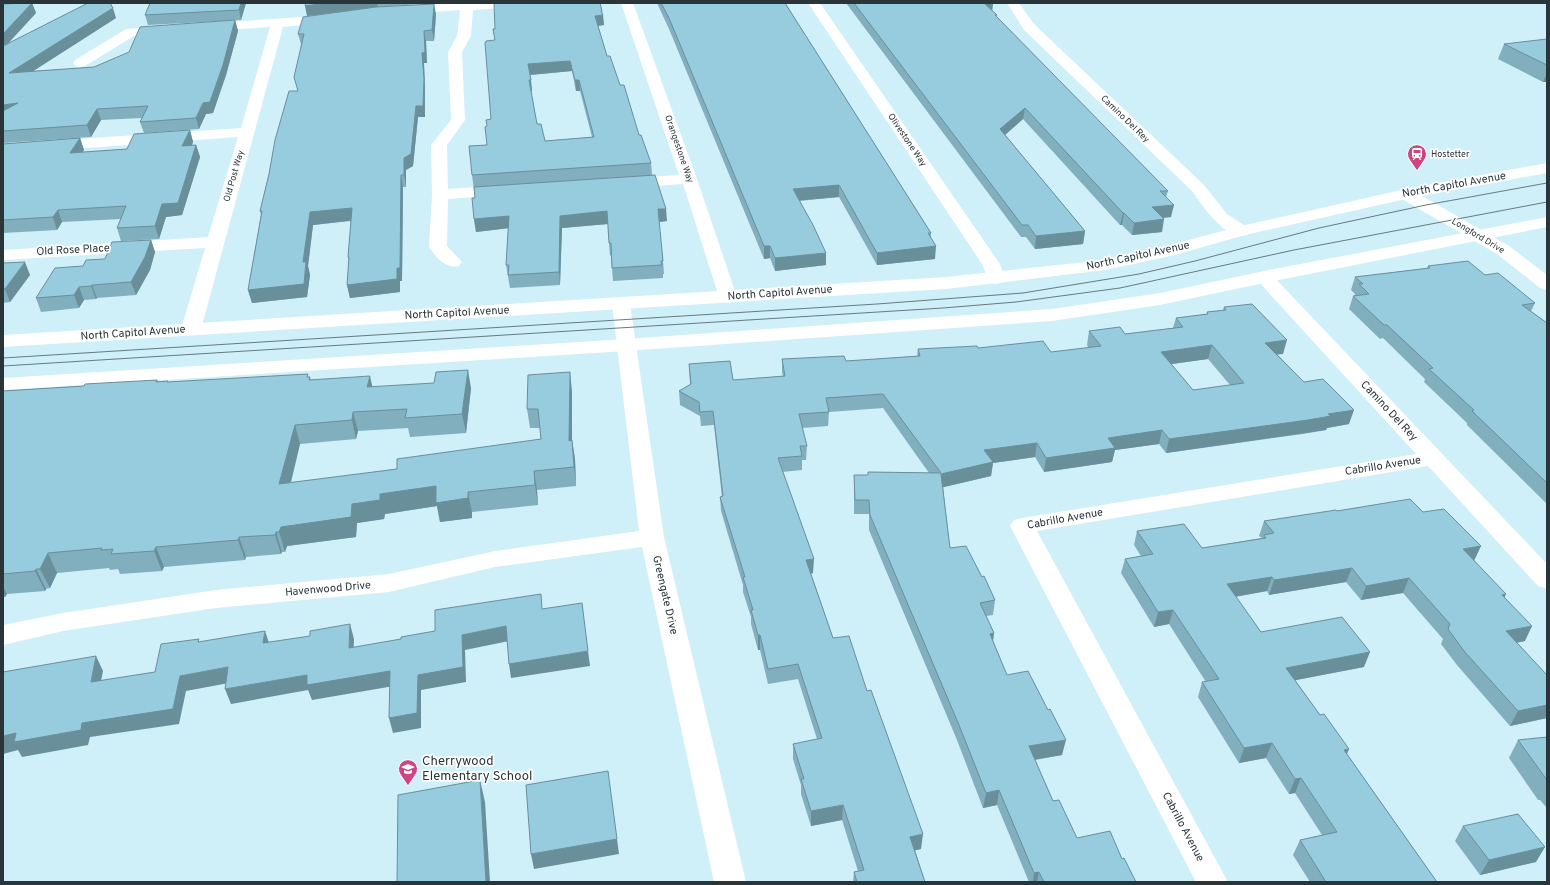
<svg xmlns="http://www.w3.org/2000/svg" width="1550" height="885" font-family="Overpass,sans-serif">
<rect width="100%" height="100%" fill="#cfeff9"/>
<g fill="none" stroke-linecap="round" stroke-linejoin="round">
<!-- minor -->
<g fill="#fff" fill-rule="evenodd">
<path d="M460,3H527L525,6L521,7L473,10L471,36L462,52L465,120L447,145L448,189L505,185L511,187L513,190L511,193L505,195L448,199L447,246L462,262L459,266C446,269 436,258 429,247L432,195L431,145L451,120L448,52L457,36L460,10L406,14L402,13L400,10L402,7L406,6Z"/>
<path d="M621,3H633L697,179L737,297L735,301L728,303L721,301L719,297L683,184L627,188L621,186L619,183L621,180L627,178L679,175Z"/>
<path d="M808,3H820L1000,264L1005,278L1003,282L996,284L989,282L982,264Z"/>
<path d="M1007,3H1019L1034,24L1204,185L1227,214L1247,227L1250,231L1247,235C1224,240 1204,207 1192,191L1024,30Z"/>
<path d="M330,15L334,16L336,19L334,22L283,27L201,329L198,333L191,335L184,333L181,329L205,248L3,260V250L208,237L238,137L3,154V144L241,128L270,27L207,31L202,30L201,27L202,24Z"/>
<path d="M167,26L172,27L173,30L172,33L134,36L85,66L80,67L75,66L73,63L75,60L126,29Z"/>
<path d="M1406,189L1412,190L1509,246L1547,275V290L1540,288L1497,254L1400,198L1398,194L1400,190Z"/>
<path d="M1264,271L1270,273L1547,564V589L1538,586L1428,466L1037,531L1228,882H1196L1010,526L1014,520L1022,518L1416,454L1258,281L1255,277L1258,273Z"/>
<path d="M621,298L628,300L630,304L664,537L746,882H714L642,547L495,567L389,592L216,608L63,631L3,645V625L63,613L216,590L389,574L495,551L639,531L612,304L614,300Z"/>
</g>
<!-- primary -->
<g fill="#fff" fill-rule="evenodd">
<path d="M1547,163V173L1406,199L1245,235L1175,255L1105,270L946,289L3,347V335L946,277L1105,260L1166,246L1241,226L1406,189Z"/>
<path d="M1547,217V227L1264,283L1160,305L1052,321L626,351L3,390V378L626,339L1052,309L1160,293L1264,271Z"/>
</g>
<!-- tram -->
<g stroke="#677a80" stroke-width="1">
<path d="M3,358L877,304L1023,293L1139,274L1195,261L1319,228L1426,205L1547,183"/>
<path d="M3,366L943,308L1016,302L1120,288L1294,250L1547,202"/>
</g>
</g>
<!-- wall -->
<g fill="#81afbe" fill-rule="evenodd">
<path d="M25,3H32L36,13L7,44L116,18L33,71L94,67L235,20L238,31L226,75L213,113L206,114L199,129L144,133L140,122L142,118L101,120L91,137L3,143V4Z"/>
<path d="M150,3H246L241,20L148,25L145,15Z"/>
<path d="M306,3H434L378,7L307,16Z"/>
<path d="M657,3H785L931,233V237L935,259L877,265L839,197L799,201L826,265L775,271L770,258L764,259L669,29Z"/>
<path d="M846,3H993L992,11L997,15L996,17L1168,191L1166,197L1171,217L1163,218L1162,232L1132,235L1122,225H1120L1023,119L1005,135L1085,231L1083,244L1035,249L1026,237H1021Z"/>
<path d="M602,11L604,25L598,26L607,56L651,163L652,175L667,221L659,222L663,261L664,274H663V278L613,281L611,255L610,256L609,243L608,224L562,228L560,285L510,288L506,265L508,228L476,232L474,219L475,198L472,175L487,145V126L491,119L495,40L493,29ZM572,71L576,91H580L592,137L545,141L537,124L531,91H532L530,75Z"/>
<path d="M436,14L434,41H426L427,63H424L425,90V117H418L413,166L406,170V187H403L402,281H400V292L350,298L347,285L349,262L348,257L351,221L313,225L308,266L310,275L307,297L252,303L248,290L261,215L260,211L269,174L298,91L301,44L298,34Z"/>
<path d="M1547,39V82H1543L1498,59L1504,44Z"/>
<path d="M190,130L193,142L192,146L196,145L200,157L182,215L166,217L159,239L121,241L117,228L121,219L62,222L57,230L3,233V144L80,138L84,150L82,152L127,149Z"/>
<path d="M151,240L155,252L150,270L136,295L97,298L96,299L84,300L79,308L41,312L36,298L83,266L105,259Z"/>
<path d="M3,263L30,275L10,302L3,303Z"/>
<path d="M1428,266L1485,275L1535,303L1531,311L1547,323V504L1467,425V423L1424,382L1425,379L1383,338L1380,339L1349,309L1353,296H1355V294L1351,290L1355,277L1427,268Z"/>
<path d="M1224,307L1283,354H1277L1304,382L1349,424L1327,428L1326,430L1303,434L1166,453L1159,444L1115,450L1112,462L1044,472L1035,457L993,463L991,476L943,487L950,548L982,577L995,600L993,615L986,616L994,633L993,641L1007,675L1062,755L1035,760L1053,801L1077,838L1122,859L1136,882H1029L997,805L983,808L957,740L869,530V514H854V475H868V472L929,473L883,408L829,412L828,426L802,428L807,446L806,460H802V470L782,472L813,573L811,574L833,638L921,849L915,850L925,882H853L854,872L858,871L842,820L811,826L801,794V785L793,759V744L817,739L798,679L768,684L760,650H758L751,624V617L743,592V585L721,511L720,497H722L714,425L701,426L700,416L680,405L679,391L690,385L689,364L733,380L783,376L782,372V359L846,361L917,356L918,349L978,348L1051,352L1089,348L1087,345L1089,331L1125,334L1173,328L1176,318L1207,314V312L1223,310ZM1208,359L1230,385L1193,390L1171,364Z"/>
<path d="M310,377L311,380L372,387L471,388L466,433L410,437L408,428L358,431L356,439L300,444L291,483L397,469L541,439L540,428H530L527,409L572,391V440L575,459L576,486L537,490L538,505L472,512V518L440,522L437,506L385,514L384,519L357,523L356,537L287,546L285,552H282L281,554L246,557L245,560L164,567L162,571L120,574L118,569L110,570L109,568L57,573L50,588L46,589L45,591L7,594L5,597H3V391L84,386L157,380L158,381H168V382Z"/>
<path d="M1337,511L1423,512L1474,560L1505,597L1525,641L1516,643L1546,674H1547V718L1510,726L1457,665L1441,644L1443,639L1403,593L1361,600L1346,582L1269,595L1267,591L1235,597L1261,632L1364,667L1295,680L1320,715L1349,749L1347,754L1437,882H1310L1293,855L1300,840L1322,835L1295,793L1289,794L1266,758L1239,763L1198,697L1202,682H1206L1169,624L1154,627L1121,573L1125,559L1141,556L1134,545L1137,531L1202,548L1262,538L1259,536L1264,521Z"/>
<path d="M1547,737V808L1540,800H1538L1509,758L1518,740Z"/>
<path d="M1463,826L1536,862L1480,875L1455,841Z"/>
</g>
<!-- shaded-wall -->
<g fill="#698f9b">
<path d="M32,3L36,13L3,49V34Z"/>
<path d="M241,3H246L241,20L239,10Z"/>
<path d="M326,3H377L378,7L307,16L305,6Z"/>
<path d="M984,3H993L992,12Z"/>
<path d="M434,4L436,14L434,41L432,30Z"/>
<path d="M113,8L116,18L13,84L9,73Z"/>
<path d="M603,15L604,25L596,26L595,16Z"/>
<path d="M235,20L238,31L226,75L213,113L206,114L199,129L196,118Z"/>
<path d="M424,31L426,41L427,63H424L425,90V117H418L413,166L406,170V187L404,175V158L422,53Z"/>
<path d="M570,61L572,71L529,75L528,64Z"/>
<path d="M1547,73V82H1543Z"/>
<path d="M529,80H531L532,91H530Z"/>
<path d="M575,80H579L580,91H576Z"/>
<path d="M18,103L3,117V105Z"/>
<path d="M1025,108L1023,119L999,140L1000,129Z"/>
<path d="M97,109L101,120L91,137L87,125Z"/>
<path d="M190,130L193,142L186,158L182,146Z"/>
<path d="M80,138L84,150L75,165L70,153Z"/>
<path d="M196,145L200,157L182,215L166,217L159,239L155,226L162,204Z"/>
<path d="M401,175L403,187L402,281H400V292L350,298L347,285Z"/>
<path d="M839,185V197L793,201V189Z"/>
<path d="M1174,205L1171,217L1150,219L1152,207Z"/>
<path d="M352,208L355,220L313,225L308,266L310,275L307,297L252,303L248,290L303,262L310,212Z"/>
<path d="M658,209H666L667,221L659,222Z"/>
<path d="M58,210L62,222L57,230L53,217Z"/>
<path d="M607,211L608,224L562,228L560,285L559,272L560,216Z"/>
<path d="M1123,213H1124L1122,225H1120Z"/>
<path d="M509,216L511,228L476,232L474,219Z"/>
<path d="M1164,219L1162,232L1132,235L1134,223Z"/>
<path d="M1085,231L1083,244L1035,249L1036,236Z"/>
<path d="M151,240L155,252L150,270L136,295L131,282Z"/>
<path d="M764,246H770V258L764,259Z"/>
<path d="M936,246L935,259L877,265V253Z"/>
<path d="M826,253V265L775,271V258Z"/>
<path d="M25,262L30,275L10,302L5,289Z"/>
<path d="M92,285L97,298L96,299L91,286Z"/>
<path d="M79,287L84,300L79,308L74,295Z"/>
<path d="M1287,340L1283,354L1262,356L1265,343Z"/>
<path d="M1212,345L1208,359L1158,366L1161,352Z"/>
<path d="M468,370L471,388L466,433L462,414Z"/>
<path d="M570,372L572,391V460L569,441Z"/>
<path d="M370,376L374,394L367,387Z"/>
<path d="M1354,410L1349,424L1327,428L1326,430L1166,453L1169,439Z"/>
<path d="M353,412L358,431L356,439L352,420Z"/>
<path d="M295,425L300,444L285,504L279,484Z"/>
<path d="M1162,430L1159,444L1115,450L1112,462L1044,472L1046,458L1108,438Z"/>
<path d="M572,440L575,459L576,486L574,467Z"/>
<path d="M1037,443L1035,457L993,463L991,476L940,488L941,474L984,450Z"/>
<path d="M534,471L537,490L538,505L535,485Z"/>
<path d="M436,486L468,492L472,512V518L440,522L437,506L385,514L384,519L357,523L356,537L287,546L285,552L279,532L281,527L380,494Z"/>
<path d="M276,532L282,552L281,554L275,535Z"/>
<path d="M239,537L246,557L245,560L238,540Z"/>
<path d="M1481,546L1474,561L1463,549Z"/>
<path d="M156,547L164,567L162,571L154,551Z"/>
<path d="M48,553L57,573L50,588L40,569Z"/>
<path d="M814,559L813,573L806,574V560Z"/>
<path d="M1352,568L1346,582L1269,595L1274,580Z"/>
<path d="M36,569L46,589L45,591L35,571Z"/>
<path d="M1272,577L1267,591L1222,599L1227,584Z"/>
<path d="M1409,578L1403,593L1361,600L1366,586Z"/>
<path d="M3,587L7,594L5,597L3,593Z"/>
<path d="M1506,594L1499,609L1502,595Z"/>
<path d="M1173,610L1169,624L1154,627L1158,612Z"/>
<path d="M350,624L354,639L353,663L349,648Z"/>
<path d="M506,626L509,641L465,650L466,682L421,690V728L393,733L389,718L418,675L462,635Z"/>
<path d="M1532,626L1525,641L1498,646L1506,631Z"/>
<path d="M265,631L270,646L263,643Z"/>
<path d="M994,633L992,648L990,634Z"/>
<rect x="758" y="635" width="2" height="15"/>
<path d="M588,651L590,666L511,678L509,664Z"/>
<path d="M1370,652L1364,667L1281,683L1286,668Z"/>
<path d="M96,656L103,671L98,696L91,682Z"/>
<path d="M228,667L234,682L186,691L179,724L90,737L88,745L22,757L18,750L3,754V736L16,733L82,723L180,676Z"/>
<path d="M390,671L394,686L312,700L308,690L231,704L225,689L307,675Z"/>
<path d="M1547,705V718L1510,726L1518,711Z"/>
<path d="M1066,740L1062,755L1026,761L1029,746Z"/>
<path d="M1272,743L1266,758L1239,763L1244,748Z"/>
<path d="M1349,749L1342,764L1344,750Z"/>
<path d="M1301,778L1295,793L1289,794L1295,779Z"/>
<path d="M480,780L485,802L490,882H486Z"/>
<path d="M999,790L997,805L983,808L986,793Z"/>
<path d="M843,805L842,820L811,826V811Z"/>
<path d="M923,834L921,849L909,852L910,837Z"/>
<path d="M617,839L619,854L534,869L531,854Z"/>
<path d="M1545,847L1536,862L1480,875L1489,860Z"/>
<path d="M1039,872L1037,882H1033L1034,873Z"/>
</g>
<!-- building -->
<g fill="#96ccdd" stroke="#698f9b" fill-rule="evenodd">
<path d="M25,3H32L3,34V4Z"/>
<path d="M88,3H110L113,8L9,73L94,67L129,52L140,27L235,20L223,65L210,102L203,103L196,118L140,122L148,106L97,109L87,125L3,131V111L18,103L3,105V46Z"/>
<path d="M150,3H241L239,10L145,15Z"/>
<path d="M306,3H326L305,6Z"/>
<path d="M494,3H600L602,11H601L603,15L595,16L607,56H610L620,85H624L639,135H641L651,163L472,175L469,146L487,145L485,127L487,126L486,120L491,119L485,43L486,41L495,40L493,29H495ZM570,61L575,80H579L594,137L545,141L541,124H537L529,80H531L528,64Z"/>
<path d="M661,3H785L931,233H928L936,246L877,253L839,185L793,189L813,225L826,253L775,258L770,246H764L669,18Z"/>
<path d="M854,3H984L997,15H995L1168,191H1160L1174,205L1152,207L1164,219L1134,223L1124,213H1123L1025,108L1000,129L1085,231L1036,236L1028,225H1022Z"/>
<path d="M434,4L432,30L424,31L425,52L422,53L424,79L423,106H416L411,154L404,158V175H401L400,268H397V279L347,285L349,257H348L352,208L310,212L303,262H306L304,284L248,290L262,211H260L269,174L275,140L289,91H298L294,77L304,34H298L303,17L376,7Z"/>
<path d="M1547,39V65L1504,44Z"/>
<path d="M190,130L182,146L196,145L178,203L162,204L155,226L117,228L126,206L58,210L53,217L3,220V144L80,138L70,153L127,149L134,134Z"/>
<path d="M655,175L666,209H658L663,261H661L662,265L612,268L611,243H609L607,211L560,216L559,272L508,275L509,265H506L509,216L474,219L472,198H475L474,187Z"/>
<path d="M151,240L145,257L131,282L92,285L91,286L79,287L74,295L36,298L55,268L83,266L86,260L105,259L112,242Z"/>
<path d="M1468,261L1485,275L1498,273L1535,303L1522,305L1547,323V483L1472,411L1474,410L1429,369L1433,368L1387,325H1384L1353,296L1369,294L1359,284H1363L1355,277L1430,268L1428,266Z"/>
<path d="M25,262L5,289H3V263Z"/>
<path d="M1252,304L1287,340L1265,343L1304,382L1323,379L1354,410L1328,414L1331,416L1308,420L1169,439L1162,430L1108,438L1115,448L1046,458L1037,443L984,450L993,462L941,474L950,548L966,546L982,577L984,576L995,600L980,603L994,633L990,634L1007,675L1028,671L1048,710L1050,709L1066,740L1029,746L1053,801L1059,800L1077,838L1110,831L1122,859L1124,858L1136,882H1044L1039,872L1034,873L999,790L986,793L959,725L870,515L869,500H855L854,475H868V472L941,473L883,394L826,398L829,412L799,414L807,446H800L802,456L778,458L814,559L806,560L833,638L849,636L867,691L871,690L923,834L910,837L925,882H857L854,872L864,870L843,805L811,811L801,779H804L793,744L822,738L798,664L768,669L760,635H758L751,610H753L743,577H745L720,497L723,496L713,411L700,412L699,402L679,391L691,384L689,364L730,361L733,380L785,376L782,359L844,356L846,361L920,356L918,349L977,346L978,348L1043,341L1051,352L1101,346L1089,331L1120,327L1125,334L1183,327L1176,318L1208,314L1207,312L1226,310L1224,307ZM1212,345L1244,383L1193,390L1161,352Z"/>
<path d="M468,370L462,414L405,418L407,409L353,412L352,420L295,425L279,484L397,469V459L541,439L538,409H527L528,375L570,372L569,441L572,440L574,467L534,471L535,485L468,492V498L436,503V486L380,494V500L352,504L351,517L281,527L279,532H276L275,535L239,537L238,540L156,547L154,551L111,554L113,549L101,550L102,548L48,553L40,569H36L35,571L3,574V391L84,386L85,384L157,380L156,382L168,381L167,382L308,374L307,377H310L309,380L370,376L367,387L434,383L436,372Z"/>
<path d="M1410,499L1423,512L1444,509L1481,546L1463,549L1506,594L1502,595L1532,626L1506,631L1546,674H1547V705L1518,711L1464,651L1448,629L1450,624L1409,578L1366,586L1352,568L1274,580L1272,577L1227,584L1261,632L1342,617L1370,652L1286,668L1320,715L1324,714L1349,749L1344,750L1437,882H1326L1300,840L1337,832L1301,778L1295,779L1272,743L1244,748L1202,682L1219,679L1173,610L1158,612L1125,559L1153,554L1137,531L1184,524L1202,548L1266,538L1264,535L1274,533L1264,521L1336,510L1337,511Z"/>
<path d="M541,594L542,609L582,603L588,651L509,664L506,626L462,635L463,667L418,675L417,713L389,718L390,671L307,685V675L225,689L228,667L180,676L173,709L82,723L81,730L14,742L16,733L3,736V672L96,656L91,682L155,672L161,644L199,639L198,642L265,631L263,643L310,636V631L350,624L349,648L401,639V637L435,631V610Z"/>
<path d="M1547,737V780L1518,740Z"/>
<path d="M608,771L617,839L531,854L526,785Z"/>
<path d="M480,780L486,882H397L398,795Z"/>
<path d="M1518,814L1545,847L1489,860L1463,826Z"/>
</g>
<!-- icons -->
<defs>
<g id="station-pin" transform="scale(1)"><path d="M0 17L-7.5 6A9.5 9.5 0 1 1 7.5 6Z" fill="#cd4582" stroke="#fff"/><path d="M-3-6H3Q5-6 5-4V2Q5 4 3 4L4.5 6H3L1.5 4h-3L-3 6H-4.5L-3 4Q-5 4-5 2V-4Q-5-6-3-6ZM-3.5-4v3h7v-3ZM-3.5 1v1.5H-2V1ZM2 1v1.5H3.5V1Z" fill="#fff"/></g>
<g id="school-pin" transform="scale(1)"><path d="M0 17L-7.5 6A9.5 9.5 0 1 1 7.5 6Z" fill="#cd4582" stroke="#fff"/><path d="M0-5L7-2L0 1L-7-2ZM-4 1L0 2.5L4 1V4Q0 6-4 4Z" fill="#fff"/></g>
</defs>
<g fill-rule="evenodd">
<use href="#station-pin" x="1417" y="154"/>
<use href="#school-pin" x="408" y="769"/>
</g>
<g text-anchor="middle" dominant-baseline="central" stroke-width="3.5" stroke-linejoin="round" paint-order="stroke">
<!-- far-street labels -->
<g font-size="9" fill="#293539" stroke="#fff">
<text transform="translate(1125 119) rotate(44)">Camino Del Rey</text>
<text transform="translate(907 140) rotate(56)">Olivestone Way</text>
<text transform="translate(679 149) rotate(71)">Orangestone Way</text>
<text transform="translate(234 176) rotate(-74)">Old Post Way</text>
<text transform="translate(1478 236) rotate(31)">Longford Drive</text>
</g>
<!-- far-poi labels -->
<g font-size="9" fill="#293539" stroke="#fff" text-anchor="start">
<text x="1431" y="154">Hostetter</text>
</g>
<!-- street labels -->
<g font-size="11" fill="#293539" stroke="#fff">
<text transform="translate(1454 185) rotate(-10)">North Capitol Avenue</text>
<text transform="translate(73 250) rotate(-3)">Old Rose Place</text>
<text transform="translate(1138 256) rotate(-12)">North Capitol Avenue</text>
<text transform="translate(780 293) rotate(-4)">North Capitol Avenue</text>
<text transform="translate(457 313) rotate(-3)">North Capitol Avenue</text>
<text transform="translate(133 333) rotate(-4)">North Capitol Avenue</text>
<text transform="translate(1389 411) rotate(47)">Camino Del Rey</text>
<text transform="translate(1383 466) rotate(-9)">Cabrillo Avenue</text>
<text transform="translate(1065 519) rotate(-10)">Cabrillo Avenue</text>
<text transform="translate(328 589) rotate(-5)">Havenwood Drive</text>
<text transform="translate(665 595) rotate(77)">Greengate Drive</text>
<text transform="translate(1183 827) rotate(62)">Cabrillo Avenue</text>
</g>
<!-- near-poi labels -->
<g font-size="13" fill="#293539" stroke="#fff" text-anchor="start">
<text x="422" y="762">Cherrywood<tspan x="422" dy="15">Elementary School</tspan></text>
</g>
</g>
<!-- border -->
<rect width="1550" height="885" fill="none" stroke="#293539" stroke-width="8"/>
</svg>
